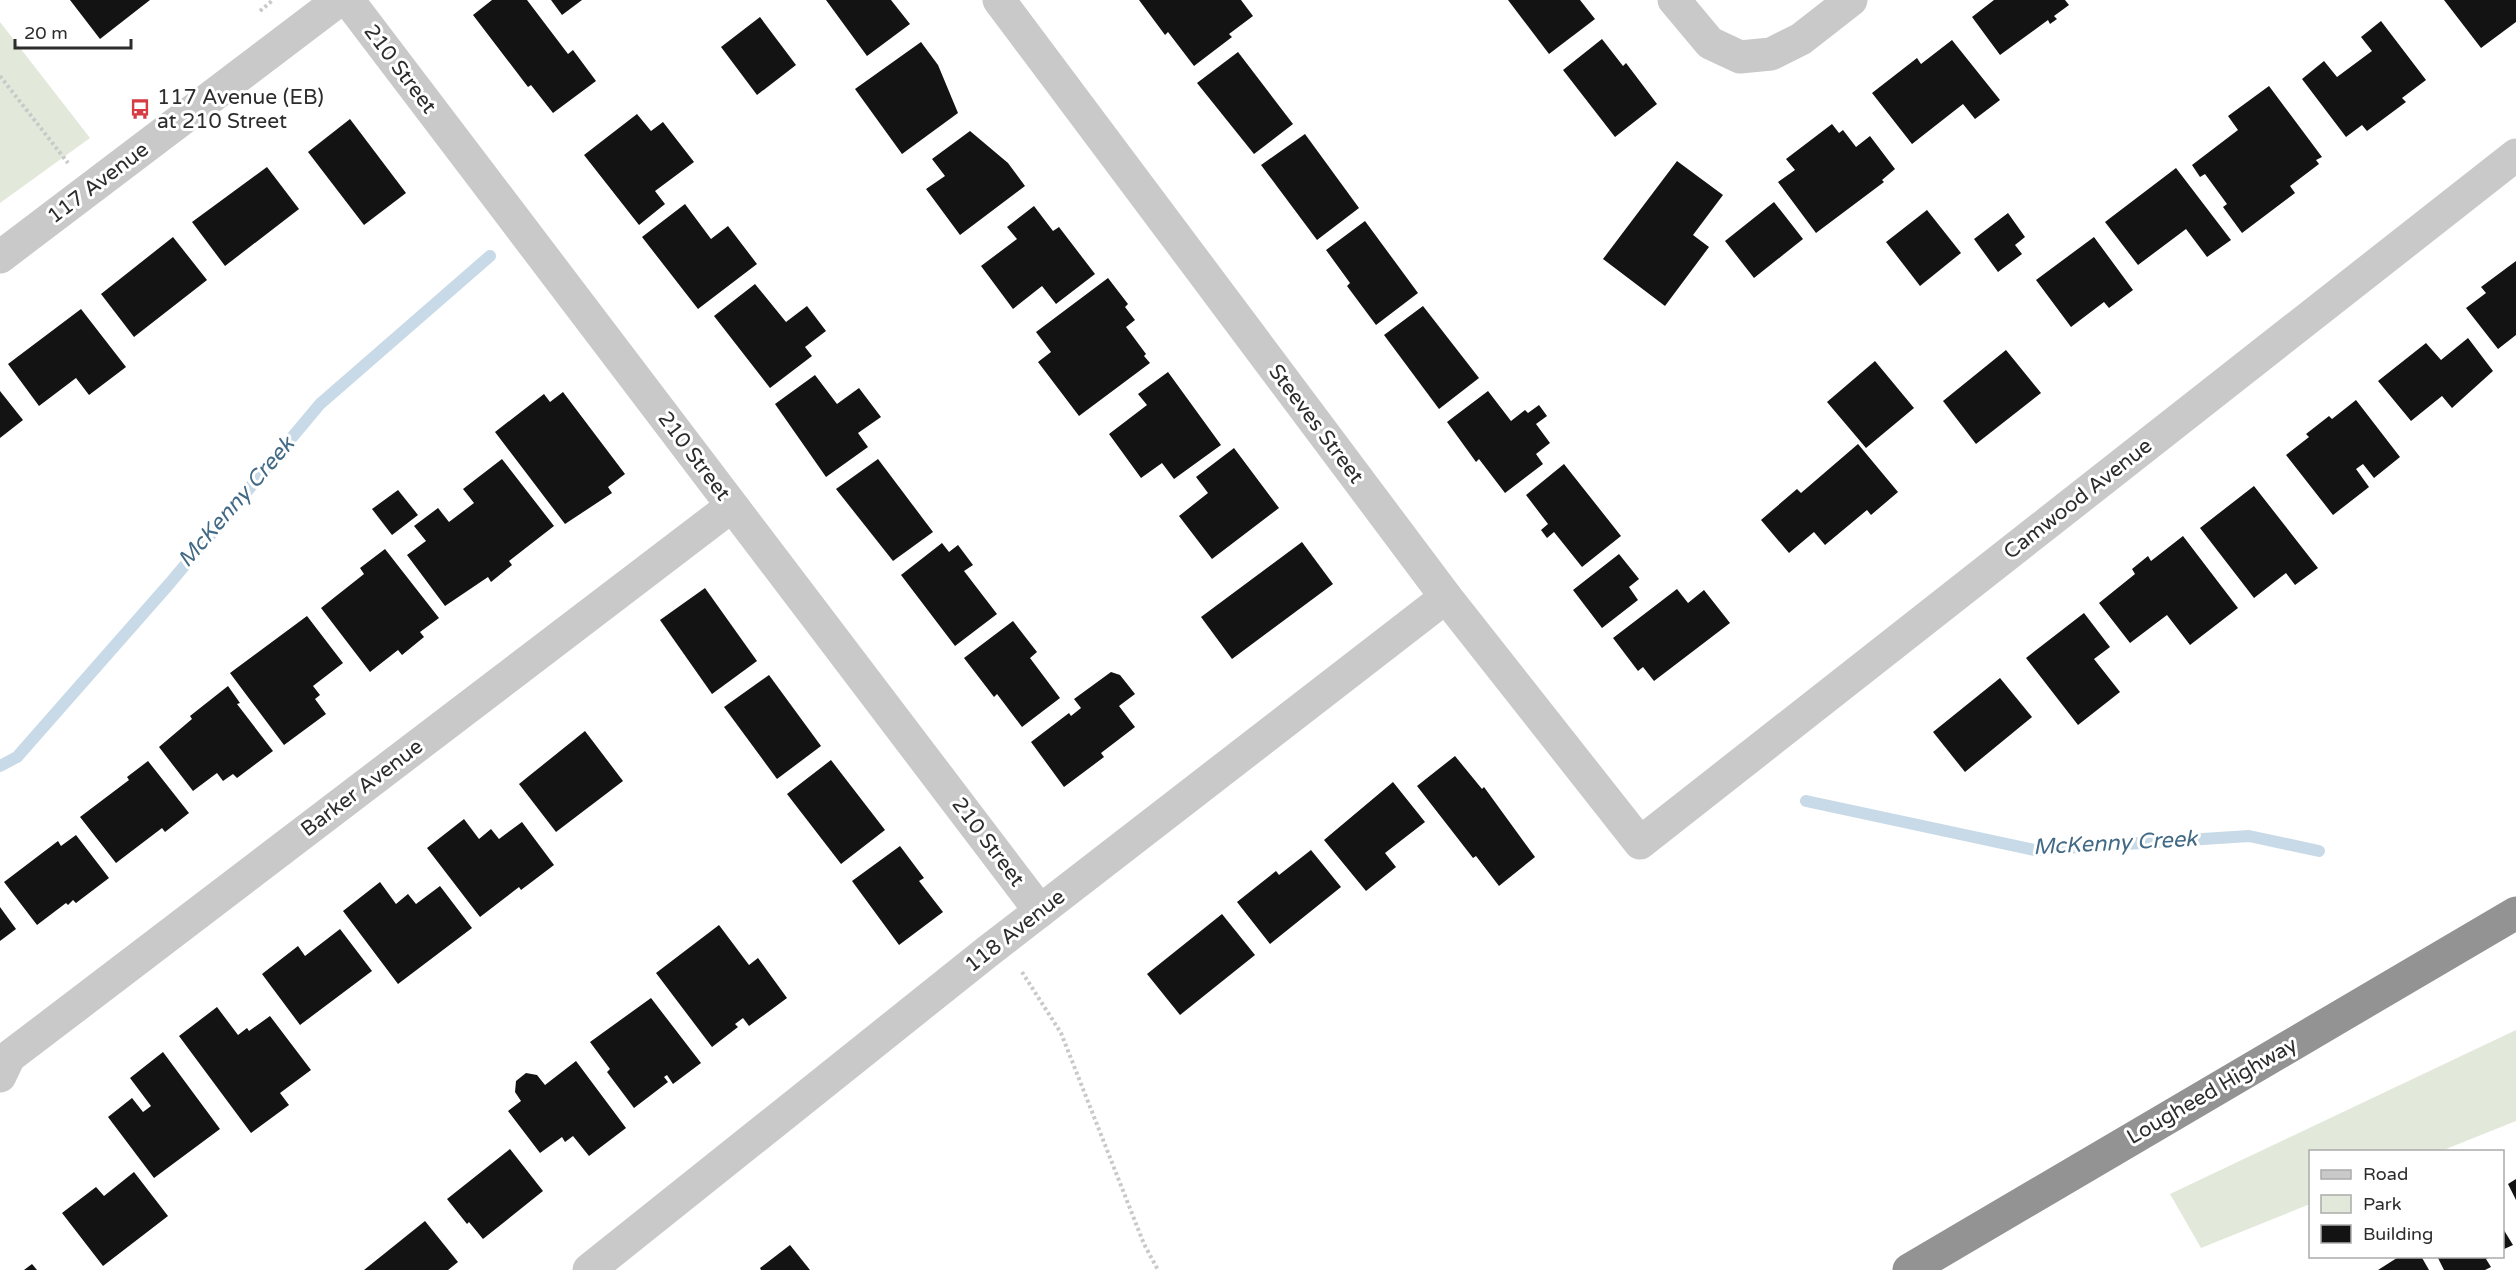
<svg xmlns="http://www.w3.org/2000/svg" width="2516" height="1270" font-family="'Varela Round',sans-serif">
<rect width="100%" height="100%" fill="#fff"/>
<!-- green -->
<g fill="#e2e9da">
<path d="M0,22L90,138L0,203Z"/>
<path d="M2516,1030V1121L2441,1151L2310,1152V1204L2201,1248L2170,1194Z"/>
</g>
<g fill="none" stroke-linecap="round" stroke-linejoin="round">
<!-- stream -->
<g stroke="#c8dae7" stroke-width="12">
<path d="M0,766L17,757L170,583L320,404L490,256"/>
<path d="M1806,801L2034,850L2249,836L2319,851"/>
</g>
</g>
<!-- building -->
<g fill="#131313">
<path d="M70,0H150L100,39Z"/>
<path d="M492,0H527L568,54L573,50L596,81L553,113L531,85L528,87L473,15Z"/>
<path d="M551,0H582L562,15Z"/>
<path d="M826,0H891L910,24L867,56Z"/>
<path d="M1139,0H1241L1253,16L1229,34L1232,37L1194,66L1168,32L1165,35Z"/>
<path d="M1508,0H1580L1595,19L1549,54Z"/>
<path d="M1994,0H2065L2069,5L2054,16L2057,19L2050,24L2048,20L2000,55L1972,17Z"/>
<path d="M2444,0H2516V22L2481,48Z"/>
<path d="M760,17L796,65L757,95L721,47Z"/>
<path d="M2381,21L2426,80L2402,98L2406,102L2367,131L2362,125L2346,137L2302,79L2324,61L2337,77L2372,51L2361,37Z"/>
<path d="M1602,39L1623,66L1626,63L1657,104L1615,137L1563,70Z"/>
<path d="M1952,40L2000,100L1975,119L1963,104L1912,144L1872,93L1917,58L1921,64Z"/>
<path d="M921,42L938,65L958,113L902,154L855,89Z"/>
<path d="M1238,52L1293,124L1254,154L1197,83Z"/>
<path d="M2269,86L2322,157L2316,160L2319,164L2290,186L2295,193L2242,233L2223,207L2227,204L2205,174L2200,177L2192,165L2238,130L2228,116Z"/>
<path d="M637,114L651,131L663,122L694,162L655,191L665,204L639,225L584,155Z"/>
<path d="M350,119L406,193L364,225L308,152Z"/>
<path d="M1832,124L1839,133L1843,130L1856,147L1870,136L1895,169L1882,180L1884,182L1816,233L1778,182L1795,170L1786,159Z"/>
<path d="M970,131L1008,163L1025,186L960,235L926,189L945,176L932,159Z"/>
<path d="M1305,134L1359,208L1317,240L1261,165Z"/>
<path d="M1677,161L1723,195L1693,235L1709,247L1665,306L1603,259Z"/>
<path d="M267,167L299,209L225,266L192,222Z"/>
<path d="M2176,168L2231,240L2207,257L2186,229L2138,265L2105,222Z"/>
<path d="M1774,202L1803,239L1754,278L1725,241Z"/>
<path d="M685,204L711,239L728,226L757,264L698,309L642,237Z"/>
<path d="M1034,206L1053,231L1059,227L1095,274L1056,304L1042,286L1013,309L981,266L1017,239L1007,227Z"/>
<path d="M1927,210L1961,253L1920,286L1886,242Z"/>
<path d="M2008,213L2025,237L2015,245L2022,254L1998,272L1974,239Z"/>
<path d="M1365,221L1418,293L1376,325L1347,286L1350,283L1326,250Z"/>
<path d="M173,237L207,280L134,337L101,294Z"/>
<path d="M2094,237L2133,290L2109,308L2104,302L2071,327L2036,280Z"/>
<path d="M2516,261V335L2498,349L2466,308L2486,293L2481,287Z"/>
<path d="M1108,278L1128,304L1125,307L1135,320L1126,327L1146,354L1144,356L1150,363L1079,416L1038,362L1051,352L1036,332Z"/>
<path d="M755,284L786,322L807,306L826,331L805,347L812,356L770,388L714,316Z"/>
<path d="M1423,306L1479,378L1439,409L1384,335Z"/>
<path d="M81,309L126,367L89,395L76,378L39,406L8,364Z"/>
<path d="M2468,338L2493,371L2452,408L2442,396L2411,421L2378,381L2426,343L2441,360Z"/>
<path d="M2006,350L2041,393L1976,444L1943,401Z"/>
<path d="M1875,361L1914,408L1866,448L1827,402Z"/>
<path d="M1168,372L1221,445L1174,479L1162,463L1141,478L1109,434L1147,405L1138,394Z"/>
<path d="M815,375L837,404L859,388L881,417L858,433L868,447L826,477L775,404Z"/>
<path d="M0,391L23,420L0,438Z"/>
<path d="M1488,391L1511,421L1525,410L1528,413L1539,405L1547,416L1536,424L1550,443L1536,454L1543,464L1505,493L1479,459L1476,462L1447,422Z"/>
<path d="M563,392L625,474L608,487L612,493L565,524L495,432L544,394L550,402Z"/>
<path d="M2356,400L2400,457L2374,478L2363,464L2356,469L2369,487L2333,515L2286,455L2309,437L2306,434L2329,416L2332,419Z"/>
<path d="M1858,444L1898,492L1871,515L1867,510L1825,545L1814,532L1789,553L1761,520L1797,489L1801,493Z"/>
<path d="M1234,448L1279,508L1212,559L1179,516L1208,493L1196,477Z"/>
<path d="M502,459L554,526L509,561L512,565L491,582L488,577L445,606L407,555L426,541L414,526L438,508L449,522L474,503L463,489Z"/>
<path d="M878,459L933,532L893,561L836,489Z"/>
<path d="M1564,464L1621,536L1582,567L1554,532L1547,538L1541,530L1548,524L1526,495Z"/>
<path d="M2254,486L2318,568L2295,585L2286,573L2254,598L2200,528Z"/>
<path d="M398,490L418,515L392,535L372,509Z"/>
<path d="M2183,536L2238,608L2190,645L2167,615L2130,643L2099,603L2135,574L2132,569L2148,556L2151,561Z"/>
<path d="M1302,542L1333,584L1232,659L1201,617Z"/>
<path d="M942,543L949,552L958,545L973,565L964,571L997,614L955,646L901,575Z"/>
<path d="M385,549L439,618L420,632L424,637L402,655L398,650L370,672L321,608L364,574L360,568Z"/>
<path d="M1619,554L1639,579L1629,587L1638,600L1602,628L1573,590Z"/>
<path d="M705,588L757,661L712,694L660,620Z"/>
<path d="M1677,589L1688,603L1704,590L1730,623L1654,681L1643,667L1638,671L1613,638Z"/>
<path d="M2084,613L2110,647L2094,659L2120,692L2078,725L2026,658Z"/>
<path d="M307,616L343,663L313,686L320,695L315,699L326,714L284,745L230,673Z"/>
<path d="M1013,621L1037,652L1030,658L1060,698L1022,727L997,694L994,697L964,658Z"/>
<path d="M1111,672L1120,675L1135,694L1119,706L1135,727L1101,753L1104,757L1064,787L1031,742L1069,713L1071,716L1081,708L1074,699Z"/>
<path d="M769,675L821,746L777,779L724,707Z"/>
<path d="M2000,678L2032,717L1965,772L1933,732Z"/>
<path d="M228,686L240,703L237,704L273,751L237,778L233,774L223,781L217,773L193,791L159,747L192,719L190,716Z"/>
<path d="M585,731L623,781L556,832L519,784Z"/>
<path d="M1455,756L1482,789L1484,787L1535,857L1499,886L1476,856L1473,858L1417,786Z"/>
<path d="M831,760L885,830L841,864L787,794Z"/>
<path d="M148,761L189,813L165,832L162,828L116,863L80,817L129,780L127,777Z"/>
<path d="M1393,782L1425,822L1385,853L1396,867L1366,891L1324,840Z"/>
<path d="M464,819L479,839L491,829L499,839L522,822L554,865L521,890L519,887L480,917L427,848Z"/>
<path d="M76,835L109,878L76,903L73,900L68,905L66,903L37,925L4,882L58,841L61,846Z"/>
<path d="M900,846L924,878L919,881L943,912L899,945L852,881Z"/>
<path d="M1311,850L1341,887L1270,944L1237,902L1276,871L1279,875Z"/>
<path d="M380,882L396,904L408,894L416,904L440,886L472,928L398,984L343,911Z"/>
<path d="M0,907L16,929L0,941Z"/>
<path d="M1222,914L1255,955L1180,1015L1147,974Z"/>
<path d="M719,925L749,965L758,958L787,998L749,1026L743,1018L735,1024L738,1027L712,1047L656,973Z"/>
<path d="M340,929L372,971L300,1025L262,974L298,946L305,956Z"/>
<path d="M651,998L701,1063L673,1084L667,1075L664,1077L668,1082L634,1108L607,1072L610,1069L590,1042Z"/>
<path d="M217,1007L238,1035L247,1028L249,1031L270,1016L311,1070L280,1093L289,1105L251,1133L179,1036Z"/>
<path d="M163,1052L220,1129L154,1178L108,1117L132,1098L143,1112L151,1106L130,1078Z"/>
<path d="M576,1061L626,1128L589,1156L573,1136L565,1142L562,1137L540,1153L508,1111L521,1101L515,1092L516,1081L526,1073L537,1075L545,1085Z"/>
<path d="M510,1149L543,1191L483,1239L469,1222L467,1224L447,1199Z"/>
<path d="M134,1172L168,1216L103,1266L62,1213L96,1187L104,1196Z"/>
<path d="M2516,1179V1200L2508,1184Z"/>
<path d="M425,1221L458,1262L448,1270H364Z"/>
<path d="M2502,1227L2513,1245L2502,1250Z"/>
<path d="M790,1245L810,1270H761L760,1268Z"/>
<path d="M2400,1256H2421L2429,1270H2378Z"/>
<path d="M2437,1256H2492L2486,1259L2491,1267L2485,1270H2444Z"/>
<path d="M32,1264L37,1270H24Z"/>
</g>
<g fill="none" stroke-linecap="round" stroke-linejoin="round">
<!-- path -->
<g stroke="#c9c9c9" stroke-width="4" stroke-dasharray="3 3" stroke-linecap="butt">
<path d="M260,11L273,0"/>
<path d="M0,76L68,163"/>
<path d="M1022,972L1061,1033L1144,1244L1158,1270"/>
</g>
<!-- minor -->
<g stroke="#c9c9c9" stroke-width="33">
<path d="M348,0L1040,911"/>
<path d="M999,0L1446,597L1640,843L2516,155"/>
<path d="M1674,0L1710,43L1740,57L1771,54L1801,39L1851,0"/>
<path d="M0,257L339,0"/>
<path d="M0,1076L9,1057L732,506"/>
<path d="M589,1270L987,952L1446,597"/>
</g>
<!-- highway -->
<path stroke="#939393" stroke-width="33" d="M1909,1270L2516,913"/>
</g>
<!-- icons -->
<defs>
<g id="bus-bare" transform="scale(1.62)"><path d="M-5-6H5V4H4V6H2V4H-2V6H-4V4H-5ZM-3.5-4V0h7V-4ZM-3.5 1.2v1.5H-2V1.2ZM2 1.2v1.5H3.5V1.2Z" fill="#d53c44" stroke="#fff" stroke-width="2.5" paint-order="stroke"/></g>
</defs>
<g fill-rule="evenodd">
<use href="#bus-bare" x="140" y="109"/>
</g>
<g text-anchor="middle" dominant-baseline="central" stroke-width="6" stroke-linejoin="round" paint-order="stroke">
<!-- street labels -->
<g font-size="21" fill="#2c2c2c" stroke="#fff">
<text transform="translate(400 69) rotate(53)">210 Street</text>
<text transform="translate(98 183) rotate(-37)">117 Avenue</text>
<text transform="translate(1316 424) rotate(53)">Steeves Street</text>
<text transform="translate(694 456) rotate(53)">210 Street</text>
<text transform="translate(2078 499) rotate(-38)">Camwood Avenue</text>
<text transform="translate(362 788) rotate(-37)">Barker Avenue</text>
<text transform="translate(988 842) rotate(53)">210 Street</text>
<text transform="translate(1015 931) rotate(-38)">118 Avenue</text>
<text transform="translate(2212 1091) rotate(-30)">Lougheed Highway</text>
</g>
<!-- poi labels -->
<g font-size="21" fill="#2c2c2c" stroke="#fff" text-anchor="start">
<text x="157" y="97">117 Avenue (EB)<tspan x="157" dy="24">at 210 Street</tspan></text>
</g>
<!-- water labels -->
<g font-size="22" font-style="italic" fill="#426a86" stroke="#fff">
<text transform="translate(236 502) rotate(-49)">McKenny Creek</text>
<text transform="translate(2115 843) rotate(-3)">McKenny Creek</text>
</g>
</g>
<!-- legend -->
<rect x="2309" y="1150" width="195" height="108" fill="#ffffff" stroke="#ababab" stroke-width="1.5"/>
<rect x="2321" y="1170" width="30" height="9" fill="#c9c9c9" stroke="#ababab" stroke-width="1.5"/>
<text x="2363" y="1180" font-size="18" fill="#2c2c2c">Road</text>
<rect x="2321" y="1195" width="30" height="18" fill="#e2e9da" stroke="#ababab" stroke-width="1.5"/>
<text x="2363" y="1210" font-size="18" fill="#2c2c2c">Park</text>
<rect x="2321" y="1225" width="30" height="18" fill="#131313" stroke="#ababab" stroke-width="1.5"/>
<text x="2363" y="1240" font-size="18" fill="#2c2c2c">Building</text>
<!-- scale -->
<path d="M15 39v9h116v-9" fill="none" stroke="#2c2c2c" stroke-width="3"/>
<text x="24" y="39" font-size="18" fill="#2c2c2c" stroke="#ffffff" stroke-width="4.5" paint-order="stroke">20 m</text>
</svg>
